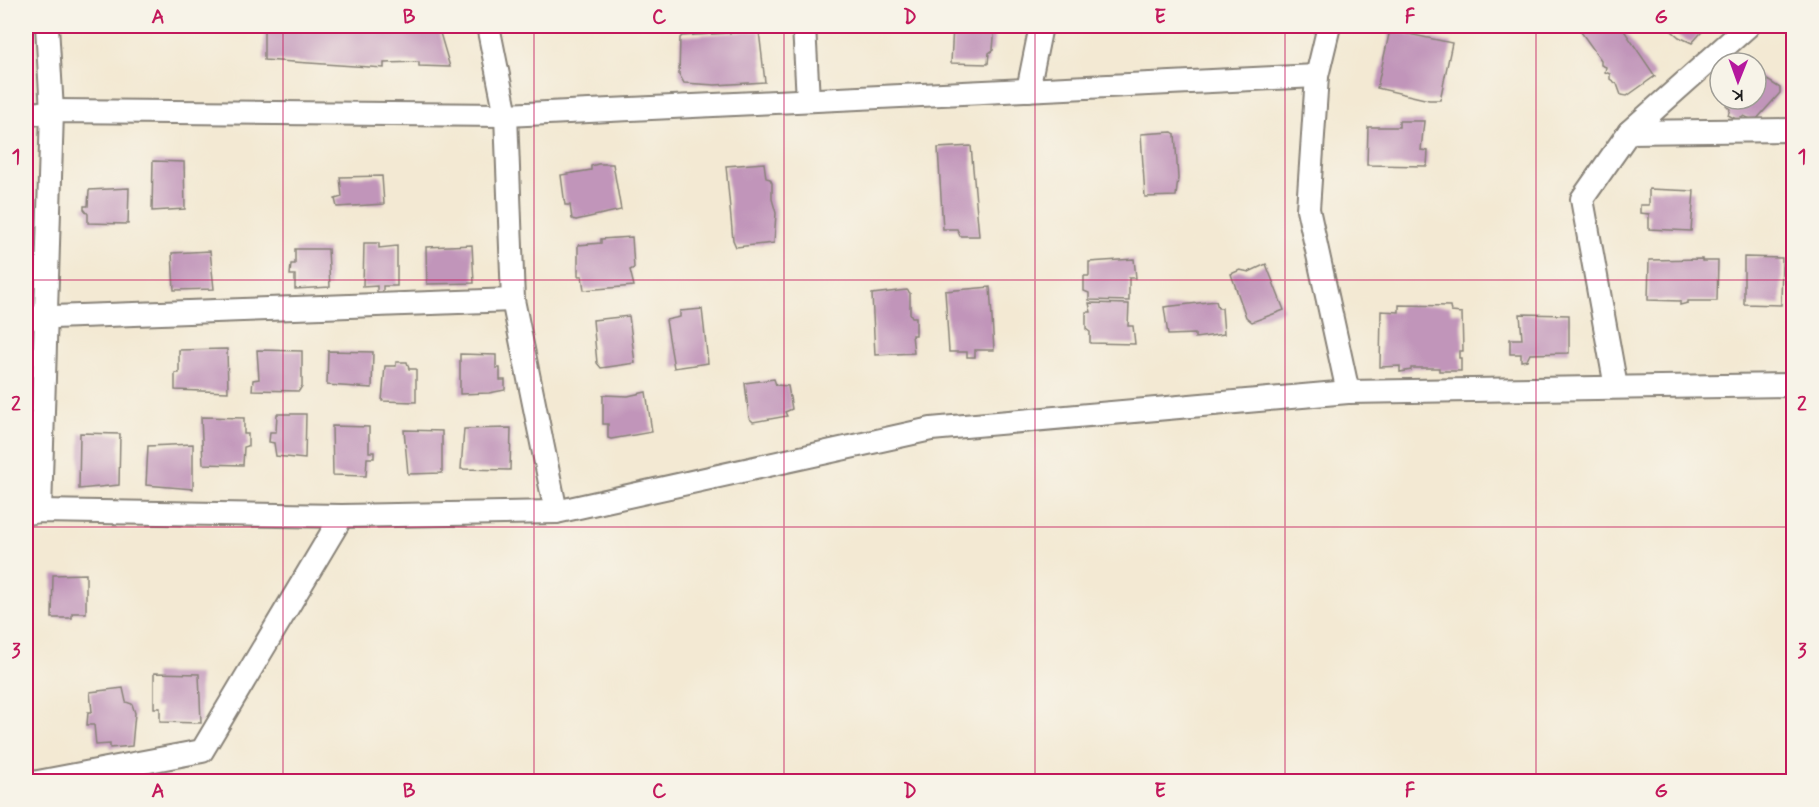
<svg xmlns="http://www.w3.org/2000/svg" width="1819" height="807" font-family="Mynerve,sans-serif">
<rect width="100%" height="100%" fill="#f7f3e8"/>
<filter id="ink" filterUnits="userSpaceOnUse"><feTurbulence type="fractalNoise" baseFrequency=".0167" numOctaves="2"/><feDisplacementMap in="SourceGraphic" scale="12" xChannelSelector="R" yChannelSelector="G"/><feConvolveMatrix kernelMatrix="1 2 1 2 8 2 1 2 1" color-interpolation-filters="sRGB"/></filter>
<filter id="wash" filterUnits="userSpaceOnUse"><feTurbulence type="fractalNoise" baseFrequency=".008" numOctaves="4" result="noise"/><feDisplacementMap in="SourceGraphic" scale="24" xChannelSelector="R" yChannelSelector="G"/><feGaussianBlur stdDeviation="1.35" result="paint"/><feColorMatrix in="noise" values="0 0 0 0 0 0 0 0 0 0 0 0 0 0 0 0 0 1.4 0 .05"/><feComposite in="paint" operator="in"/></filter>
<g filter="url(#wash)">
<rect width="100%" height="100%" fill="#f3e9d3"/>
<g id="blocks">
<!-- building -->
<g fill="#c195ba">
<path d="M264,26H438L450,67L419,66V62L384,63V68L264,60Z"/>
<path d="M953,26H995L993,50L989,53L988,64L951,63Z"/>
<path d="M1591,26H1621L1655,76L1627,96L1621,95L1617,84L1610,79V74L1605,72L1606,67L1601,65V60L1581,32Z"/>
<path d="M1666,26H1707L1692,43L1679,37Z"/>
<path d="M1390,30L1452,43L1440,100H1429L1377,88Z"/>
<path d="M759,31L765,82L715,85L684,83L679,74L680,38L682,36Z"/>
<path d="M1756,73L1780,88V93L1755,121L1744,116L1738,120L1728,115L1730,109L1726,105L1730,99H1756Z"/>
<path d="M1399,121H1424L1421,150L1428,151L1427,166L1367,165L1368,127H1399Z"/>
<path d="M1172,132L1175,134L1178,178L1176,196L1145,197L1141,134Z"/>
<path d="M971,146L979,236H960L957,229H943L938,148Z"/>
<path d="M153,161L184,162L185,209L152,211Z"/>
<path d="M764,163L766,178L770,179L772,183V199L776,213L774,243L736,247L733,240L726,166Z"/>
<path d="M598,164H613L621,210L576,220L572,219L570,205H565L561,175L591,170V166Z"/>
<path d="M382,176L384,204L337,207L335,199L342,197L340,177Z"/>
<path d="M129,188L128,224L88,223V214L84,209V206H88L89,190Z"/>
<path d="M1649,189L1694,191L1691,231L1649,229V214L1640,213V205H1649Z"/>
<path d="M632,237L634,268L630,270L634,286L584,290L582,276H578V245L601,243V239Z"/>
<path d="M364,243H379V248L397,246V286H383V292H377V286L363,287Z"/>
<path d="M472,245L474,283L427,284L426,247Z"/>
<path d="M295,249H328L330,287L295,289V275H290L291,264H295Z"/>
<path d="M210,251L214,289L174,290L172,253Z"/>
<path d="M1744,257L1782,258L1781,305L1744,304Z"/>
<path d="M1134,259L1136,278H1129V301L1089,300V293L1084,291V276H1089V262Z"/>
<path d="M1702,259V261H1718L1717,301H1688V303L1680,305V301L1648,300L1649,260Z"/>
<path d="M1266,264L1284,310L1252,322L1246,317L1231,274L1240,270L1249,272Z"/>
<path d="M990,287L994,350H975V357H967V352H949L945,291Z"/>
<path d="M907,290L910,293V313L912,317H916V335H912L914,353L875,355L872,294Z"/>
<path d="M1216,301L1218,308H1222L1224,334L1195,338V334L1168,335L1164,307Z"/>
<path d="M1089,303L1129,304L1128,326H1133L1135,344L1090,343V332L1086,329V312H1091Z"/>
<path d="M1399,305L1450,306L1451,312L1462,313L1463,351H1459V358H1461V371H1439V368H1411V370L1400,372V366L1380,367L1381,311L1399,312Z"/>
<path d="M702,309L708,363L674,368L666,320L680,317V311Z"/>
<path d="M1520,314L1569,315V353L1530,354L1527,360L1521,361V354H1510V339H1522Z"/>
<path d="M629,316L635,363L601,368L597,363L593,320Z"/>
<path d="M227,349L228,392L175,390V373H179V350Z"/>
<path d="M257,350L302,351V386L299,391L252,390L253,380L259,379Z"/>
<path d="M328,351L373,352L372,388L327,385Z"/>
<path d="M460,354L496,355V368H500V380H505V390L489,393L460,394Z"/>
<path d="M396,362H407L409,369H416V402L382,401L385,366H396Z"/>
<path d="M774,379L776,385L788,386L792,409L785,412L787,416L753,422L749,418L745,383Z"/>
<path d="M646,392L652,432L611,439L608,438V424H603V395L628,396Z"/>
<path d="M277,414H306L305,459L276,456L274,443L269,442L270,432H276Z"/>
<path d="M201,417L244,418V434H248V446L244,447L243,465L203,464Z"/>
<path d="M332,426L369,427V452H374V458H367L366,476L333,475Z"/>
<path d="M511,428L510,470L461,469L464,429Z"/>
<path d="M404,430L442,431V473L408,474Z"/>
<path d="M80,433L120,434L119,485L79,489Z"/>
<path d="M193,444V489L146,485L148,446Z"/>
<path d="M86,574V613H72V618H52L53,575Z"/>
<path d="M154,673L199,674L201,723L160,722V708H154Z"/>
<path d="M123,688L126,702L132,704L135,713L132,746L110,748V744L96,745L94,725H87L88,712H92L90,692Z"/>
</g>
</g>
</g>
<g filter="url(#ink)">
<use href="#blocks" fill-opacity="0" stroke="#888278" stroke-width="1.5"/>
<g fill="none" stroke-linecap="round" stroke-linejoin="round">
<!-- street casing -->
<g stroke="#888278" stroke-width="26">
<g id="street">
<path d="M488,26L506,115L513,300L556,512"/>
<path d="M804,26L808,100"/>
<path d="M1329,26L1317,76L1308,209L1348,392"/>
<path d="M1028,90L1041,26"/>
<path d="M26,115L52,111L506,115L1317,76"/>
<path d="M1629,132L1794,130"/>
<path d="M26,318L513,300"/>
<path d="M1616,387L1582,199L1629,132L1748,26"/>
<path d="M40,511L52,111L47,26"/>
<path d="M26,513L40,511L342,516L556,512L931,429L1348,392L1794,385"/>
<path d="M38,782L202,751L342,516"/>
</g>
</g>
<!-- street -->
<use href="#street" stroke="#fff" stroke-width="22"/>
</g>
</g>
<!-- grid -->
<path fill="none" stroke="#c2185b" stroke-width="1.5" stroke-opacity="0.55" d="M283,26V782M534,26V782M784,26V782M1035,26V782M1285,26V782M1536,26V782M26,280H1794M26,527H1794"/>
<!-- margin -->
<rect width="1819" height="807" fill="none" stroke="#f7f3e8" stroke-width="66"/>
<!-- north arrow -->
<g transform="translate(1738 81) rotate(181)"><circle r="28" fill="#f7f3e8" stroke="#9f9d96" stroke-width="1.5"/>
<path d="M0-4.5L10 22L0 15L-10 22Z" fill="#b5179e"/>
<text y="-9" font-size="16" font-weight="bold" text-anchor="middle" fill="#1c1c1c">K</text>
</g>
<rect x="33" y="33" width="1753" height="741" fill="none" stroke="#c2185b" stroke-width="2"/>
<g font-size="20" text-anchor="middle" font-weight="bold" fill="#c2185b">
<text x="158" y="23">A</text>
<text x="409" y="23">B</text>
<text x="659" y="23">C</text>
<text x="910" y="23">D</text>
<text x="1160" y="23">E</text>
<text x="1410" y="23">F</text>
<text x="1661" y="23">G</text>
<text x="16" y="163">1</text>
<text x="1802" y="163">1</text>
<text x="16" y="410">2</text>
<text x="1802" y="410">2</text>
<text x="16" y="657">3</text>
<text x="1802" y="657">3</text>
<text x="158" y="797">A</text>
<text x="409" y="797">B</text>
<text x="659" y="797">C</text>
<text x="910" y="797">D</text>
<text x="1160" y="797">E</text>
<text x="1410" y="797">F</text>
<text x="1661" y="797">G</text>
</g>
</svg>
